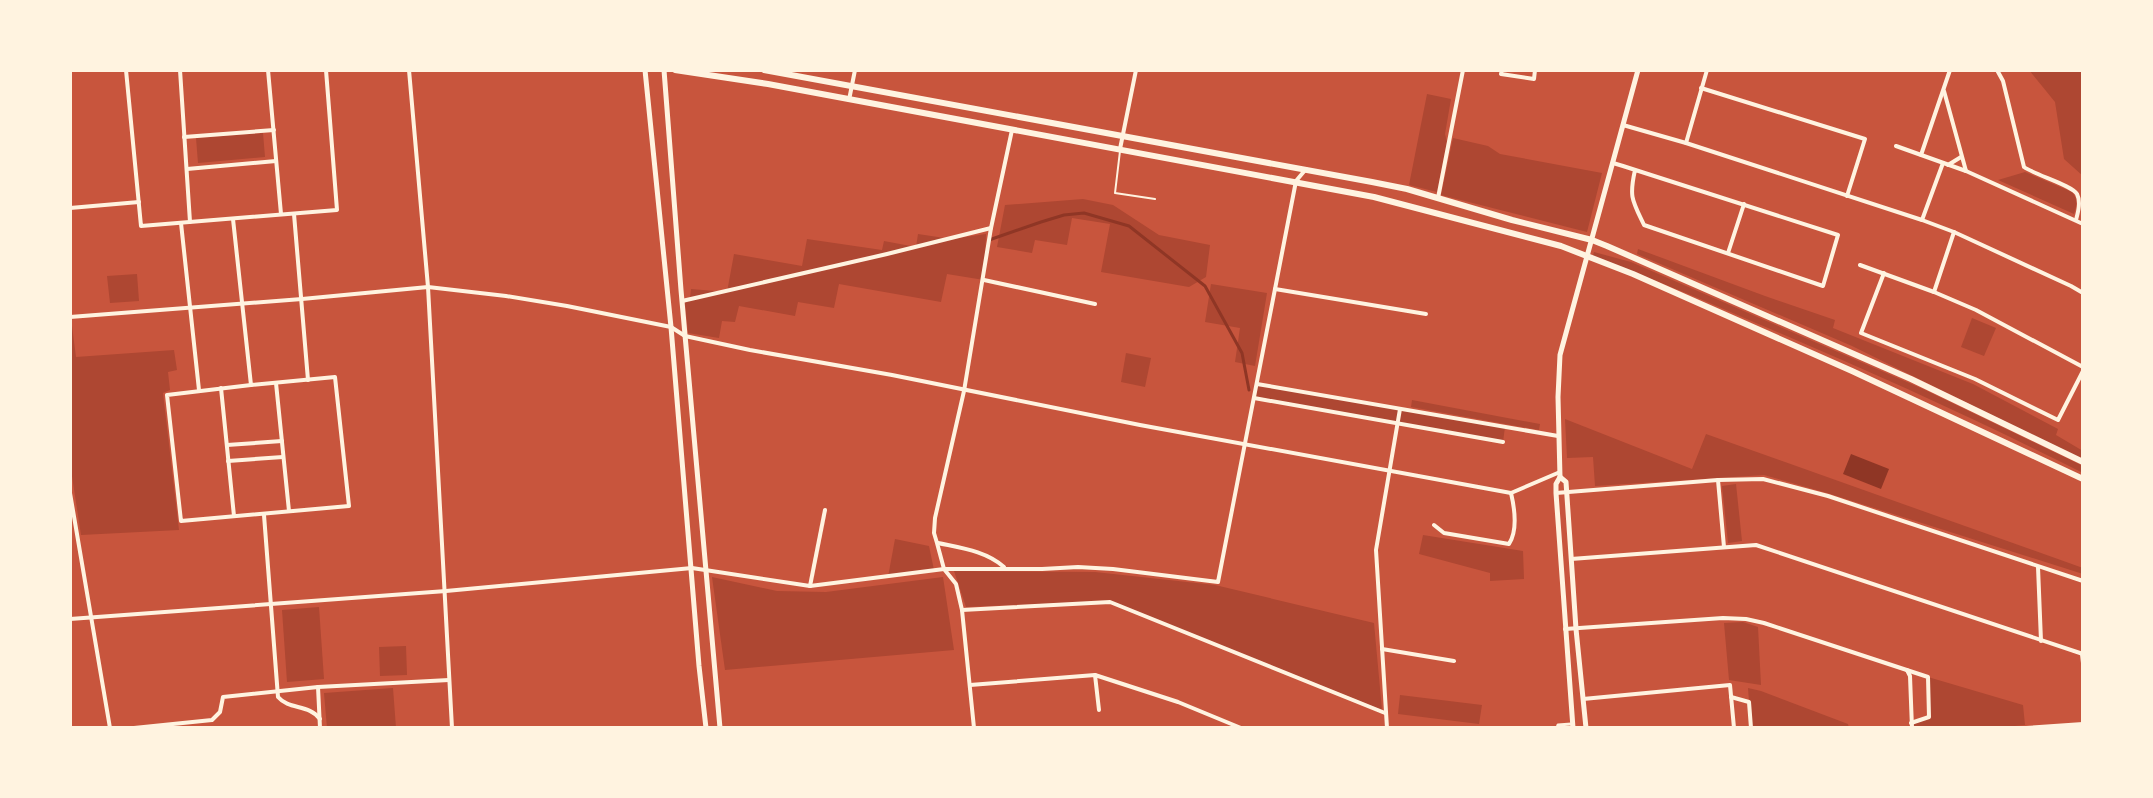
<svg xmlns="http://www.w3.org/2000/svg" width="2153" height="798" font-family="Commissioner,sans-serif">
<rect width="100%" height="100%" fill="#c8553d"/>
<!-- green -->
<g fill="#ae4732">
<path d="M2029,70H2083V176L2064,159L2055,102Z"/>
<path d="M1427,94L1451,99L1445,134L1447,142L1437,192L1409,185Z"/>
<path d="M263,133L265,157L198,163L196,138Z"/>
<path d="M1453,138L1488,146L1500,154L1602,173L1587,232L1441,195Z"/>
<path d="M2025,172L2072,192C2078,199 2077,205 2074,214L1998,180Z"/>
<path d="M1083,199L1113,205L1159,235L1210,245L1206,277L1189,287L1101,272L1110,224L1072,218L1067,245L1035,240L1032,253L997,247L1005,205Z"/>
<path d="M918,234L951,239L986,234L984,280L947,274L941,302L839,284L834,308L798,302L795,316L739,306L735,322L722,321L719,338L688,333L685,303L690,298L691,289L727,292L734,254L802,266L807,239L882,250L884,241L916,247Z"/>
<path d="M1638,249L1765,296L1835,320L1833,328L1973,384L2058,429L2056,435L2083,451V460L1852,346L1637,254Z"/>
<path d="M1594,252L1631,262L1923,389L2083,466V473C1976,419 1867,370 1756,323C1702,300 1648,275 1592,259Z"/>
<path d="M137,274L139,301L110,303L107,276Z"/>
<path d="M1211,284L1267,293L1255,366L1235,362L1240,328L1205,322Z"/>
<path d="M1972,318L1996,328L1984,356L1961,347Z"/>
<path d="M70,326H72L76,357L174,350L177,370L168,372L170,390L163,393L179,530L81,535L70,463Z"/>
<path d="M1126,353L1151,358L1145,387L1121,382Z"/>
<path d="M1256,384L1505,427L1503,442L1254,398Z"/>
<path d="M1412,400L1540,424L1539,430L1411,407Z"/>
<path d="M1565,419L1692,469L1706,434L2083,568V574L1827,493L1764,475L1595,486L1593,457L1567,458Z"/>
<path d="M1736,484L1742,541L1728,543L1722,486Z"/>
<path d="M1423,535L1523,551L1524,579L1490,581V573L1419,554Z"/>
<path d="M895,539L929,546L934,570L888,577Z"/>
<path d="M954,571L1095,572L1215,585L1374,623L1382,710L1110,601L966,607Z"/>
<path d="M712,577L777,591L826,592L943,577L954,650L725,670Z"/>
<path d="M319,607L324,679L287,682L282,610Z"/>
<path d="M1743,622L1758,627L1761,685L1729,680L1724,623Z"/>
<path d="M406,646L407,675L380,676L379,647Z"/>
<path d="M1928,677L2023,705L2025,725L1994,728H1912L1911,723L1929,717Z"/>
<path d="M393,688L396,728H327L324,693Z"/>
<path d="M1748,688L1761,691L1848,724L1849,728H1751Z"/>
<path d="M1400,695L1482,705L1479,724L1398,714Z"/>
</g>
<!-- water -->
<path fill="#8f3625" d="M1851,454L1889,469L1881,489L1843,474Z"/>
<g fill="none" stroke-linecap="round" stroke-linejoin="round">
<!-- stream -->
<path stroke="#8f3625" stroke-width="3" d="M989,240L1041,222L1064,215L1084,213L1129,226L1205,286L1242,353L1249,390"/>
<!-- service -->
<path stroke="#fff3e0" stroke-width="2" d="M1120,151L1115,193L1155,199"/>
<!-- pedestrian -->
<path stroke="#fff3e0" stroke-width="3" d="M1557,728L1558,725L1571,724"/>
<!-- minor -->
<g stroke="#fff3e0" stroke-width="4">
<path d="M126,70L141,226L337,210L326,70"/>
<path d="M180,70L190,222"/>
<path d="M268,70L281,214"/>
<path d="M409,70L428,287L452,728"/>
<path d="M1502,70L1501,74L1534,79L1535,70"/>
<path d="M1997,70L2003,81L2024,167C2035,175 2072,185 2077,194C2081,202 2078,212 2076,220"/>
<path d="M1701,88L1865,139L1847,196"/>
<path d="M1944,91L1966,171"/>
<path d="M849,100L855,70"/>
<path d="M1623,125L1686,143L1922,220L1954,232L2071,286L2083,293"/>
<path d="M184,137L274,130"/>
<path d="M1686,143L1707,70"/>
<path d="M1896,146L1966,171L2083,224"/>
<path d="M1120,149L1136,70"/>
<path d="M1921,155L1950,70"/>
<path d="M1613,163L1623,166L1838,235L1823,286L1644,225C1632,200 1629,197 1635,170"/>
<path d="M1948,165L1961,157"/>
<path d="M187,169L276,161"/>
<path d="M1438,198L1463,70"/>
<path d="M70,208L139,202"/>
<path d="M294,214L308,380"/>
<path d="M233,219L251,385"/>
<path d="M1922,220L1943,163"/>
<path d="M181,223L199,390"/>
<path d="M1728,253L1744,204"/>
<path d="M1860,265L1934,292L1976,310L2083,367"/>
<path d="M1884,273L1861,333L1975,379L2058,420L2083,371"/>
<path d="M984,280L1095,304"/>
<path d="M1275,289L1426,314"/>
<path d="M1934,292L1954,232"/>
<path d="M682,301L887,254L991,228"/>
<path d="M70,317L302,299L428,287L506,296L567,306L671,327L685,336L750,350L892,375L1140,425L1511,493L1560,472"/>
<path d="M335,377L349,506L181,521L167,395L251,385Z"/>
<path d="M276,383L289,511"/>
<path d="M1257,384L1558,436"/>
<path d="M221,388L234,516"/>
<path d="M1254,398L1503,442"/>
<path d="M227,445L282,441"/>
<path d="M228,461L283,457"/>
<path d="M1718,480L1724,547"/>
<path d="M70,493L110,728"/>
<path d="M1556,493L1718,480L1763,479L1828,496L2083,581"/>
<path d="M264,515L278,697C289,710 309,704 320,719"/>
<path d="M1434,525L1444,533L1509,544C1518,530 1515,510 1511,493"/>
<path d="M938,543C961,548 986,551 1004,567"/>
<path d="M1571,559L1756,545L2083,654"/>
<path d="M2038,567L2041,641"/>
<path d="M810,586L825,510"/>
<path d="M962,610L1110,602L1385,713"/>
<path d="M70,619L446,591L692,568L810,586L944,569H1042L1078,567L1113,569L1218,582L1296,181L1306,169"/>
<path d="M1565,629L1723,618L1746,619L1764,623L1928,677L1929,717L1911,723"/>
<path d="M1382,649L1454,661"/>
<path d="M2082,654L2083,663"/>
<path d="M1907,670L1910,676L1912,728"/>
<path d="M1095,675L1099,710"/>
<path d="M970,685L1095,675L1178,702L1241,728"/>
<path d="M318,687L320,728"/>
<path d="M1731,697L1749,702L1751,728"/>
<path d="M1583,699L1730,685L1734,728"/>
<path d="M134,728L212,720L220,712L223,697L318,687L449,680"/>
<path d="M974,728L962,610L956,584L944,569L937,543L934,533L935,518L964,391L991,228L1012,130"/>
<path d="M1387,728L1376,550L1400,409"/>
<path d="M2026,728L2083,724"/>
</g>
<!-- tertiary -->
<g stroke="#fff3e0" stroke-width="5">
<path d="M645,70L671,327L699,666L706,728"/>
<path d="M664,70L681,290L720,728"/>
<path d="M1560,477L1566,482L1576,629L1586,728"/>
<path d="M1573,728L1556,493V484L1560,477L1558,397L1560,355L1638,70"/>
</g>
<!-- secondary -->
<g stroke="#fff3e0" stroke-width="6">
<path d="M675,70L768,84L1374,197L1561,246L1633,274L1852,371L2083,479"/>
<path d="M764,70L1372,182L1407,189L1512,220L1592,240L1607,246L1911,379L2083,462"/>
</g>
</g>
<!-- border -->
<rect width="2153" height="798" fill="none" stroke="#fff3e0" stroke-width="144"/>
</svg>
